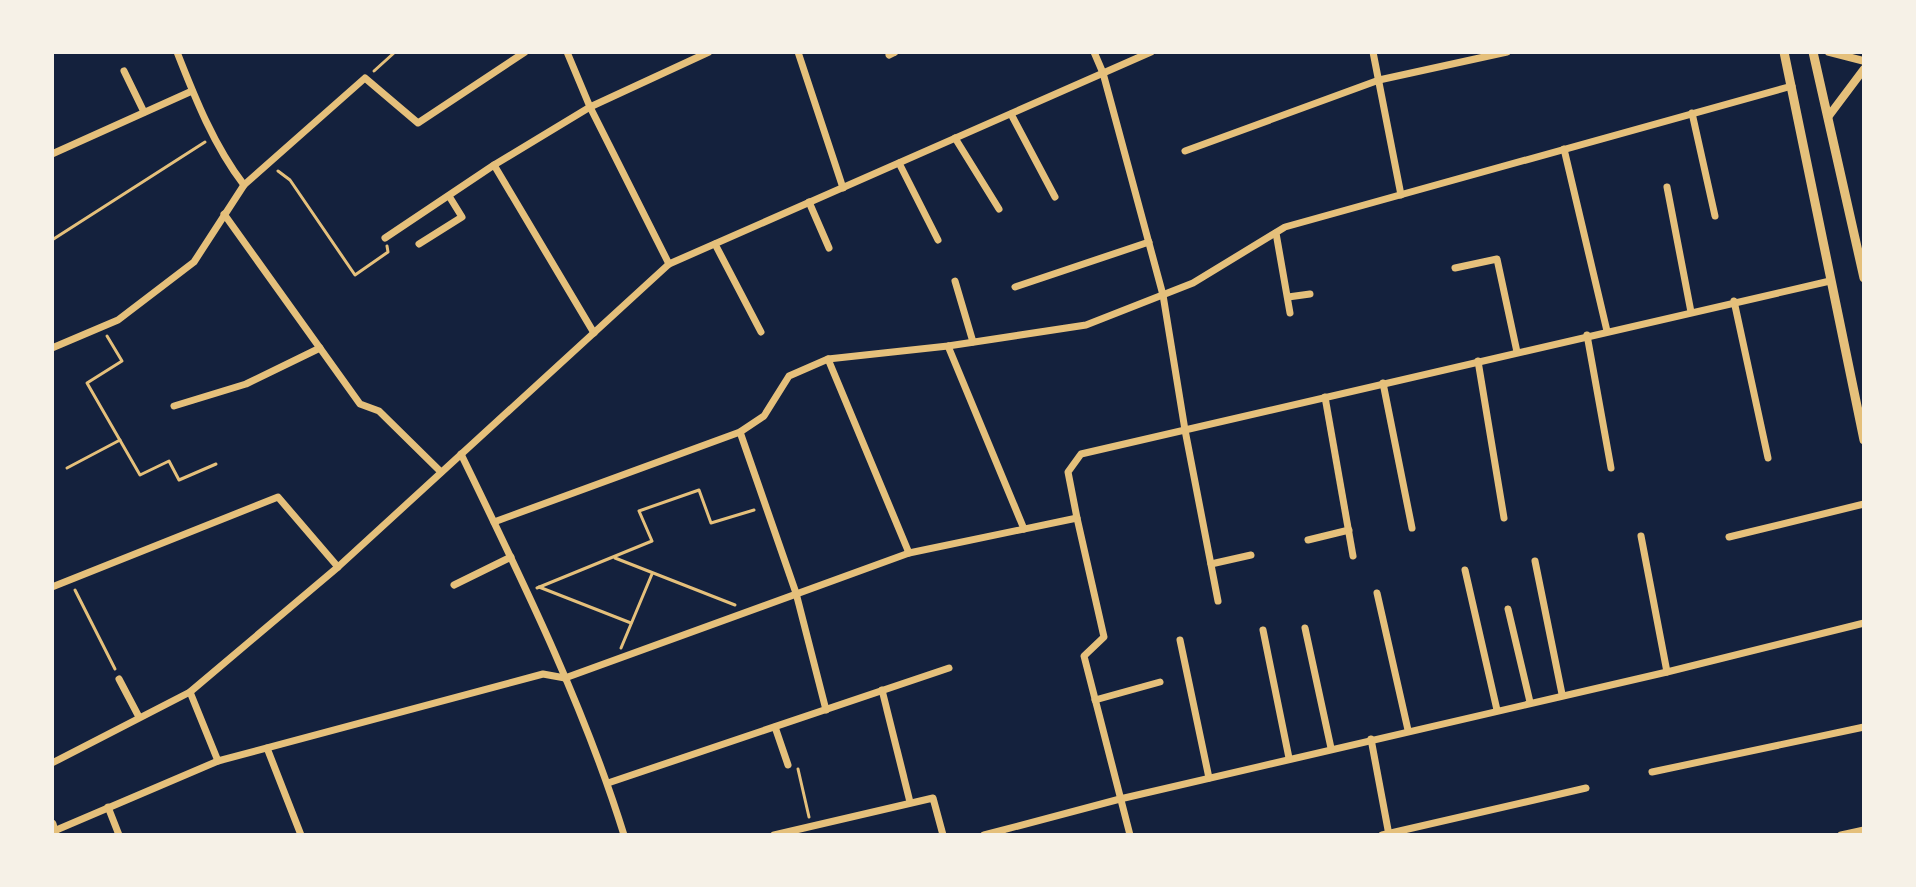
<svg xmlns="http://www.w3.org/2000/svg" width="1916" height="887" font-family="'Fira Sans Condensed',sans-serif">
<rect width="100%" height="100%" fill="#14213d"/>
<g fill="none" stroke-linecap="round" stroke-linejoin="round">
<!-- path -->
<g stroke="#e5c07b" stroke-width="3">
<path d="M374,71L395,52"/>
<path d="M278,171L290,180L355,275L388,252L387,246"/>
<path d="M52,240L205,142"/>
<path d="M107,336L122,361L87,383L140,475L169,461L179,480L216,464"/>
<path d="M67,468L120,440"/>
<path d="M615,558L735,605"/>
<path d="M539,587L631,623"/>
<path d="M537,588L652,541L639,511L699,490L711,523L754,510"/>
<path d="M75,590L115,669"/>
<path d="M621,648L652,574"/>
<path d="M798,769L809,817"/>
</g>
<!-- minor -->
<g stroke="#e5c07b" stroke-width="7">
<path d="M177,52C195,98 214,146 244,185"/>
<path d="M567,52L590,107L669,264"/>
<path d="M798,52L843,188"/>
<path d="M1094,52L1103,73L1163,295L1185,430L1218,601"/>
<path d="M1373,52L1401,195"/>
<path d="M889,55L895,52"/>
<path d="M124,71L144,112"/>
<path d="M1692,113L1715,216"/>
<path d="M1011,114L1055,197"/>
<path d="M955,138L999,209"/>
<path d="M1564,149L1607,331"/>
<path d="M1185,151L1379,80L1507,52"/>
<path d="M52,154L192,91"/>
<path d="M899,163L938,240"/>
<path d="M1667,187L1691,312"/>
<path d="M809,202L829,248"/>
<path d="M224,214L360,404L379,411L441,472"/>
<path d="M1276,233L1290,313"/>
<path d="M385,238L494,165"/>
<path d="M419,244L462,217L449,196"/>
<path d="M715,244L761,332"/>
<path d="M1455,268L1497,259L1517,352"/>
<path d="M955,281L973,342"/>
<path d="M1015,287L1149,242"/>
<path d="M1288,297L1310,294"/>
<path d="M1734,301L1768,458"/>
<path d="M594,333L494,165L590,107L709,52"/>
<path d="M1587,335L1611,468"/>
<path d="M948,346L1024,529"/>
<path d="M52,348L118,320L194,262L244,185L365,78L418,123L525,52"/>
<path d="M828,359L909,553"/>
<path d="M1478,361L1504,518"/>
<path d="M1383,383L1412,528"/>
<path d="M1325,397L1353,556"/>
<path d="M174,406L246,384L320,348"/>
<path d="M740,432L796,593L826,710"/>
<path d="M461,454C521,578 583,703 624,835"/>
<path d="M1077,518L1104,637L1084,656L1130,835"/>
<path d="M494,522L740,432L764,416L789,376L828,359L948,346L1086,325L1193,283L1285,227L1792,86"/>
<path d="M1641,536L1667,672"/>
<path d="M1729,537L1864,504"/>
<path d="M1308,540L1349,530"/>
<path d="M1535,561L1562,694"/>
<path d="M1211,564L1251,555"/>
<path d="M1465,570L1497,710"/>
<path d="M454,585L511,557"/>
<path d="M52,587L278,497L338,567"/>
<path d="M1377,593L1408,730"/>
<path d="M1508,609L1530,702"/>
<path d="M1305,628L1331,748"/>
<path d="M1263,630L1289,758"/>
<path d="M1180,640L1209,778"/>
<path d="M119,679L139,717"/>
<path d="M882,690L910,802"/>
<path d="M190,692L218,761"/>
<path d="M1095,700L1160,682"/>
<path d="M775,727L788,765"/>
<path d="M1371,739L1389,835"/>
<path d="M267,748L301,835"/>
<path d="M52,763L190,692L338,567L669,264L1151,52"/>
<path d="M1652,772L1864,727"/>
<path d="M608,783L949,668"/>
<path d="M108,807L119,835"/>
<path d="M54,831L218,761L543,674L565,678L909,553L1077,518L1068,472L1081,454L1830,281"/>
<path d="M774,835L933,798L943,835"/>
<path d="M984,835L1120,799L1667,672L1864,623"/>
<path d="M1382,835L1586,788"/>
<path d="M1841,835L1864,830"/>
</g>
<!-- tertiary -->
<g stroke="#e5c07b" stroke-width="8">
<path d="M1829,52L1864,61"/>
<path d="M1828,117L1864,69"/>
</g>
<!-- secondary -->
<g stroke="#e5c07b" stroke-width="9">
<path d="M1784,52L1864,440"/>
<path d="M1813,52L1864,278"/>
<path d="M52,824L55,835"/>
</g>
</g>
<!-- border -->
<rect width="1916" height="887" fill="none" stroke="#f6f1e7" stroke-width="108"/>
</svg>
